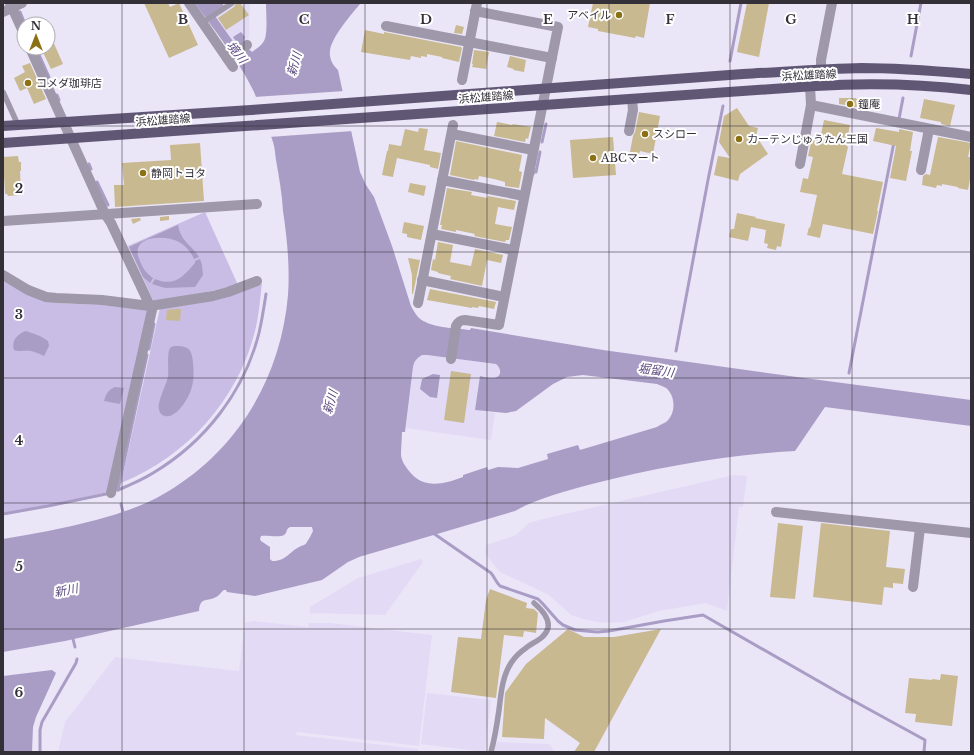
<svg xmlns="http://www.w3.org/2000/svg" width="974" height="755" font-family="'Libre Baskerville','Noto Sans JP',serif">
<rect width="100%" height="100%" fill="#ebe5f8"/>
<!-- built -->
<g fill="#e3dbf6">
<path d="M225,3H250L249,37L248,40L237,47L216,16L226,4Z"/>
<path d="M422,355H427L496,364L499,366L500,370V373L498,377L494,378L475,410L495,413L491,440L406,428L413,367L414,362L417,358Z"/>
<path d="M734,475L747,476L743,507H739L727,611L706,603L659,611L624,622L604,623L587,620L571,615L549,595L500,572L485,554L486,545L516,535L529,523L543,519Z"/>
<path d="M421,559L423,562L385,615L310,613V607L358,578Z"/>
<path d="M254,621L308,627L309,623H330L432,635L419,746L297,732L296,735L418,749V752H58L65,722L115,657L239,671L245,623Z"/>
<path d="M427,693L491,700L485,752L421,744Z"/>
<path d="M497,742L549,744L555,752H494Z"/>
</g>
<!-- green -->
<g fill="#c9bce5">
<path d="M205,212L238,285L227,288L154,302L128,246Z"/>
<path d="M3,281L45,301L55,303L102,305L148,310L108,492L48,505L3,513Z"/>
<path d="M262,283C260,299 259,316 255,331C238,400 186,457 121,483L160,308L244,291Z"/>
</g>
<!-- water -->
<g fill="#aa9dc5" fill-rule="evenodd">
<path d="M195,3H222L224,6L213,13L237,47L250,50L252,52C256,49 261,46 264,41C268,34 266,12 266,3H361C352,13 331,38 330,51C329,59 333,65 338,70L360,172L366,185L374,197L392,246L411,306C413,310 415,313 418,317C429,328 455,328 470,330L471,328L603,350L797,377L971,400V426L825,407L795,451C727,455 659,467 592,484C566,491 538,498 515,511L359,557L348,562L322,580L255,596L227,592L226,590H224C221,592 219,596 216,597C208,602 200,596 199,611L65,641L3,652V539C34,534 65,528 96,520C121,513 144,506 167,492C238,450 281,377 288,295C290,267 287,238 283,211C282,194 279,177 276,160C275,154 275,148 273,142C270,132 265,122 261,111C258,104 256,95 252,88C237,58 214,30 195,3ZM422,355H427L496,364C502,369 502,377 493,378C489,378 484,377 480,376L475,410L506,413L516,411L553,384L567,377L583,375L657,384C659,385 663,386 666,388C676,396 676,414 666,422C663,424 659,425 657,427L580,450L578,445L547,454L548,459L518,468L498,467L488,470L487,467L463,475V477C444,484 424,490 409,471C405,466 401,460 401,454C401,447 402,439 402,432H405L413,367C414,361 417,358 422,355ZM290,527H312L313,531C311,535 309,539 307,542C305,546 302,545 299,547C288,553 286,561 272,561L270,559V547L261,541L260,539L261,536C267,535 279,538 284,535C288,532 285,530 290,527Z"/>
<path d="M241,32L245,37L243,43L239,46L233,37Z"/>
<path d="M178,225C181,242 191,244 199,257L194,259C191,252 186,246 179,242C164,234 128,236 140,261C143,269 146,273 153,278L150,283L143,277L129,247Z"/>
<path d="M200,259L202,265L203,275L195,287L165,288L152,284L155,279C174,287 183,277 195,263V261Z"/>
<path d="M26,331L40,336L48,341L49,346L44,356C40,354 36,352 31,351C25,350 19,352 14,350C11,341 17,334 26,331Z"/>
<path d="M174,346C188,346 192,348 193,363C194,372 194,381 191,390C188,399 176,419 165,416C161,415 159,412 159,409C157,403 166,385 168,377C169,368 167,359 169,350L171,347Z"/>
<path d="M433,374L440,375L437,398L430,397L420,389L422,379Z"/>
<path d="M115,387L124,388L120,404L104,401C106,394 108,390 115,387Z"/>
<path d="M52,670L56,673L36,717L33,727L32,752H3V676Z"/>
</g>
<!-- pier -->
<path fill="#ebe5f8" d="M345,91L353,131L269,137L254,97Z"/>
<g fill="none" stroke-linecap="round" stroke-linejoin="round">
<!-- stream -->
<g stroke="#aa9dc5" stroke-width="3">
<path d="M20,12L25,24"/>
<path d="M36,48L49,77"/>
<path d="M911,56L921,3"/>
<path d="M730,61L741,3"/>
<path d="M57,95L59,100"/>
<path d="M899,119L903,98"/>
<path d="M542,142L546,124"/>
<path d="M89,164L91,169"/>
<path d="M533,174V172H536L540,152"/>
<path d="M97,182L108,205"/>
<path d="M149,349L154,324"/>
<path d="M676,351L708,180L723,106"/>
<path d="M849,373L894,142"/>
<path d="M118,490C130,485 142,480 153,473C205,442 244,392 259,333C262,320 264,307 266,294"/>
<path d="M118,490L147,355"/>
<path d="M121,504L124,516"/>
<path d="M3,514L48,506L106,494"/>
<path d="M433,533L491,573C495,578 496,582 500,586L538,599L543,604L558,621L563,625L575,630L597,632L609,631L664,621L703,615L841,694L925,740L924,752"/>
<path d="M72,635L75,647"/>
<path d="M40,752V730L42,722L76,663L77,659"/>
</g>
</g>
<!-- building -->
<g fill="#c8b990">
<path d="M144,3H168L170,7L179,3L198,45L169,58Z"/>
<path d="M236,3H240L249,15L226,30L218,18L234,7Z"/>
<path d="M593,3H650L644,38L636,36L635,38L598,31V29L588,27Z"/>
<path d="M747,3H769L759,57L737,52Z"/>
<path d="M456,25L464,27L462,34L454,33Z"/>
<path d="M48,30L63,64L51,69L41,48H48Z"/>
<path d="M365,30L384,34V32L461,47L462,48L459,62L442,58V57L427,54V57L421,56V58L411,56L410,60L361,52Z"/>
<path d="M474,50L489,52L486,69L472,67L473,64H472Z"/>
<path d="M510,56L526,60L524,72L513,70L514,69L507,67Z"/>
<path d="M30,63L46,99L34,104L27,88L20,91L14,78L25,72L22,66Z"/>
<path d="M839,98H856V99H861V108L839,104Z"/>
<path d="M924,99L955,105L950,126L941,124V122L920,118Z"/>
<path d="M737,108L749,126L758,128L756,136L768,154L740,174L738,181L714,175L718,156L730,158L719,142L724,116Z"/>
<path d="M639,112L660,116L653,154L640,151L639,154L630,152L633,136L635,132Z"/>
<path d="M824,120L850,125L846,145L848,147L842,174L883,182L877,211H878L873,234L823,224L820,238L807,235L809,227L810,228L817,195L800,192L803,178L808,179L813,157L808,156L812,138L820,139Z"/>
<path d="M497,122L512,125L513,124L531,127L528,139L526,138L525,142L494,136Z"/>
<path d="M419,128L428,129L424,150L441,153L438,169L430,167V165L397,158L393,177L382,175L387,151H388L389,144L400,146H401L405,129L418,132Z"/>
<path d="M876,128L899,132V129L913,132L910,151H912L906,181L890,178L896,146L873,141Z"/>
<path d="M613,137L616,175L573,178L570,140Z"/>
<path d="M938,137L971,143L968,157H971V174L968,190L958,188V187L942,184V186L937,185L936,188L922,185L923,176L926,174L930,175Z"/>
<path d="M456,141L522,155L519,171L522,172L519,188L505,186V182L494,179L479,176L478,180L475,179L474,180L450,175Z"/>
<path d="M200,143L204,201L115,207L114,185H124L122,163L171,160L170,145Z"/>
<path d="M18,156L19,162H21V171H20L21,193H19V195L8,196L7,194H5L3,157Z"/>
<path d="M410,183L426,186L424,196L408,192Z"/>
<path d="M447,188L472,192L471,195L487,198L488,196L516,201L514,210L498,207L495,224L512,227L509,240H506L505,242L474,236L475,234L456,230V232L441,229L442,225H440Z"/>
<path d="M737,213L756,217L755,218L785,224L781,247L777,246L776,250L767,248L768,244L764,243L766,230L751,227L748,241L729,237L731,229H734Z"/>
<path d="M169,216V220L160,221V217Z"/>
<path d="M140,218L141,220L133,224L131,219Z"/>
<path d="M404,222L424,226L421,240L407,237V234L402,233Z"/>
<path d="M438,242L453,245L450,262L471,266L475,249L503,255L501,263L487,260L482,286L450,279L451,276L438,273V272L431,270L433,259L435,260Z"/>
<path d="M408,258L420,260L413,294H412V275Z"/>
<path d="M430,289L496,302L494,309L479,306L478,308L472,307V308L427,300Z"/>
<path d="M175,309H181L180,321L166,320L167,310Z"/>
<path d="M451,371L471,374L464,423L444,420Z"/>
<path d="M778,523L803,526L795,599L770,597Z"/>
<path d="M821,523L890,531L886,567L905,569L903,584L893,583V588L884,587L882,605L813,597Z"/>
<path d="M490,589L527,603L526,608L534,609L538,613L536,633L524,631L523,637L504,635L496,698L451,692L458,637L481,639L486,600Z"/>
<path d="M568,629L584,637H614L661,629L594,752H574L580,743L545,718L544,739L502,737L505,693L526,664Z"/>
<path d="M941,674L958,676L952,726L915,722L916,714L905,713L909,678L932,680V679L940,680Z"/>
</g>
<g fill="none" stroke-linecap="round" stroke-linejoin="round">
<!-- service -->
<g stroke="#9e98aa" stroke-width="5.5">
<path d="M202,23L232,3"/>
<path d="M3,92L18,125"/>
<path d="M491,752C495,738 497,724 499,710C501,694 502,677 511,663C515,657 520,652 526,648C533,642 545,639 548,628C550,618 541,609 534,603"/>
</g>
<!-- minor -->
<g stroke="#9e98aa" stroke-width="10">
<path d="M10,3L24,34"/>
<path d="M189,3L233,67"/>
<path d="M3,12L22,3"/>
<path d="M386,26L552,58"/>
<path d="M30,48L105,214L111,223L152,310L111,493"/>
<path d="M227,58L247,45"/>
<path d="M821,69V60L832,3"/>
<path d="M462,80L477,3"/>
<path d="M811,105L971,137"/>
<path d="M629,131L633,110L632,99"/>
<path d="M452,134L533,150"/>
<path d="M800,164L811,105L810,86"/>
<path d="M921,170L929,129"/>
<path d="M442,180L524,196"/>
<path d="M3,221L257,204"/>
<path d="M432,234L513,250"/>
<path d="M3,275L28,290L46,297L56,298L102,300L150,306L213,296L228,292L257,281"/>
<path d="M422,280L504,297"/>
<path d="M418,303L453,125"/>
<path d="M451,359L456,326C458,322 460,320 465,320L499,325L558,27L475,11"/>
<path d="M776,512L971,533"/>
<path d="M913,587L920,528"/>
</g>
<!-- primary -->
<g stroke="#605775" stroke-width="10">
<path d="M3,126L251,110L743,74C783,72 822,69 862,68C898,68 935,71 971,74"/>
<path d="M3,143L815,86C867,83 919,84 971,90"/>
</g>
</g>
<!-- grid -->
<path fill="none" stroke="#333038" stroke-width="1" stroke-opacity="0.55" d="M122,3V752M244,3V752M365,3V752M487,3V752M609,3V752M730,3V752M852,3V752M3,126H971M3,252H971M3,378H971M3,503H971M3,629H971"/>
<!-- markers -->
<g fill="#8c7114" stroke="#fff" stroke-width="1.5">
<circle cx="619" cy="15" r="4"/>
<circle cx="28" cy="83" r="4"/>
<circle cx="850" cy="104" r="4"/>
<circle cx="645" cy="134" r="4"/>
<circle cx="739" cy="139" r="4"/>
<circle cx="593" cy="158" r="4"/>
<circle cx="143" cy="173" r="4"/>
</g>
<g text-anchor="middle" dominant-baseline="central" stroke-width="4" stroke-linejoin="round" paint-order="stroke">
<!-- poi labels -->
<g font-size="11" fill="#333038" stroke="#fff" text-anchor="start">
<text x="611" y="15" text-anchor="end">アベイル</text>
<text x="36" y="83">コメダ珈琲店</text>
<text x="858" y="104">鐘庵</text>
<text x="653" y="134">スシロー</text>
<text x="747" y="139">カーテンじゅうたん王国</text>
<text x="601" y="158">ABCマート</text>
<text x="151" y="173">静岡トヨタ</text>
</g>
<!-- street labels -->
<g font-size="11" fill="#333038" stroke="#fff">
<text transform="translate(809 75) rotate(-3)">浜松雄踏線</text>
<text transform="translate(486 97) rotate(-4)">浜松雄踏線</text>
<text transform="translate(163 120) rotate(-4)">浜松雄踏線</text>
</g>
<!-- water labels -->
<g font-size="12" font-style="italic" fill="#5c497f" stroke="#fff">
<text transform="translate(237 52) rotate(52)">境川</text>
<text transform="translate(294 64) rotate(-74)">新川</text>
<text transform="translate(656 370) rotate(8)">堀留川</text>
<text transform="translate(330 402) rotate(-74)">新川</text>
<text transform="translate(66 590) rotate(-11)">新川</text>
</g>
</g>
<g font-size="13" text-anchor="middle" font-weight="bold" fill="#333038" stroke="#fff" stroke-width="4" stroke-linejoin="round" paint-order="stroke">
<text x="183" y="24">B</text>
<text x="304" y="24">C</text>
<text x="426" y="24">D</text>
<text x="548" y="24">E</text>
<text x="670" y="24">F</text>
<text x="791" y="24">G</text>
<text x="913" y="24">H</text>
<text x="19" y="193">2</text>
<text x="19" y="319">3</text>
<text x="19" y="445">4</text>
<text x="19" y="571">5</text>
<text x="19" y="697">6</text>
</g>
<!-- border -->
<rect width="974" height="755" fill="none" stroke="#333038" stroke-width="8"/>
<!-- north arrow -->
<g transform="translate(36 36)"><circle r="19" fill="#ffffff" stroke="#adacaf"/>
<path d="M0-3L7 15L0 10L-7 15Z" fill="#8c7114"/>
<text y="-6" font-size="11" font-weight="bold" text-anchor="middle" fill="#333038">N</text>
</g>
</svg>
